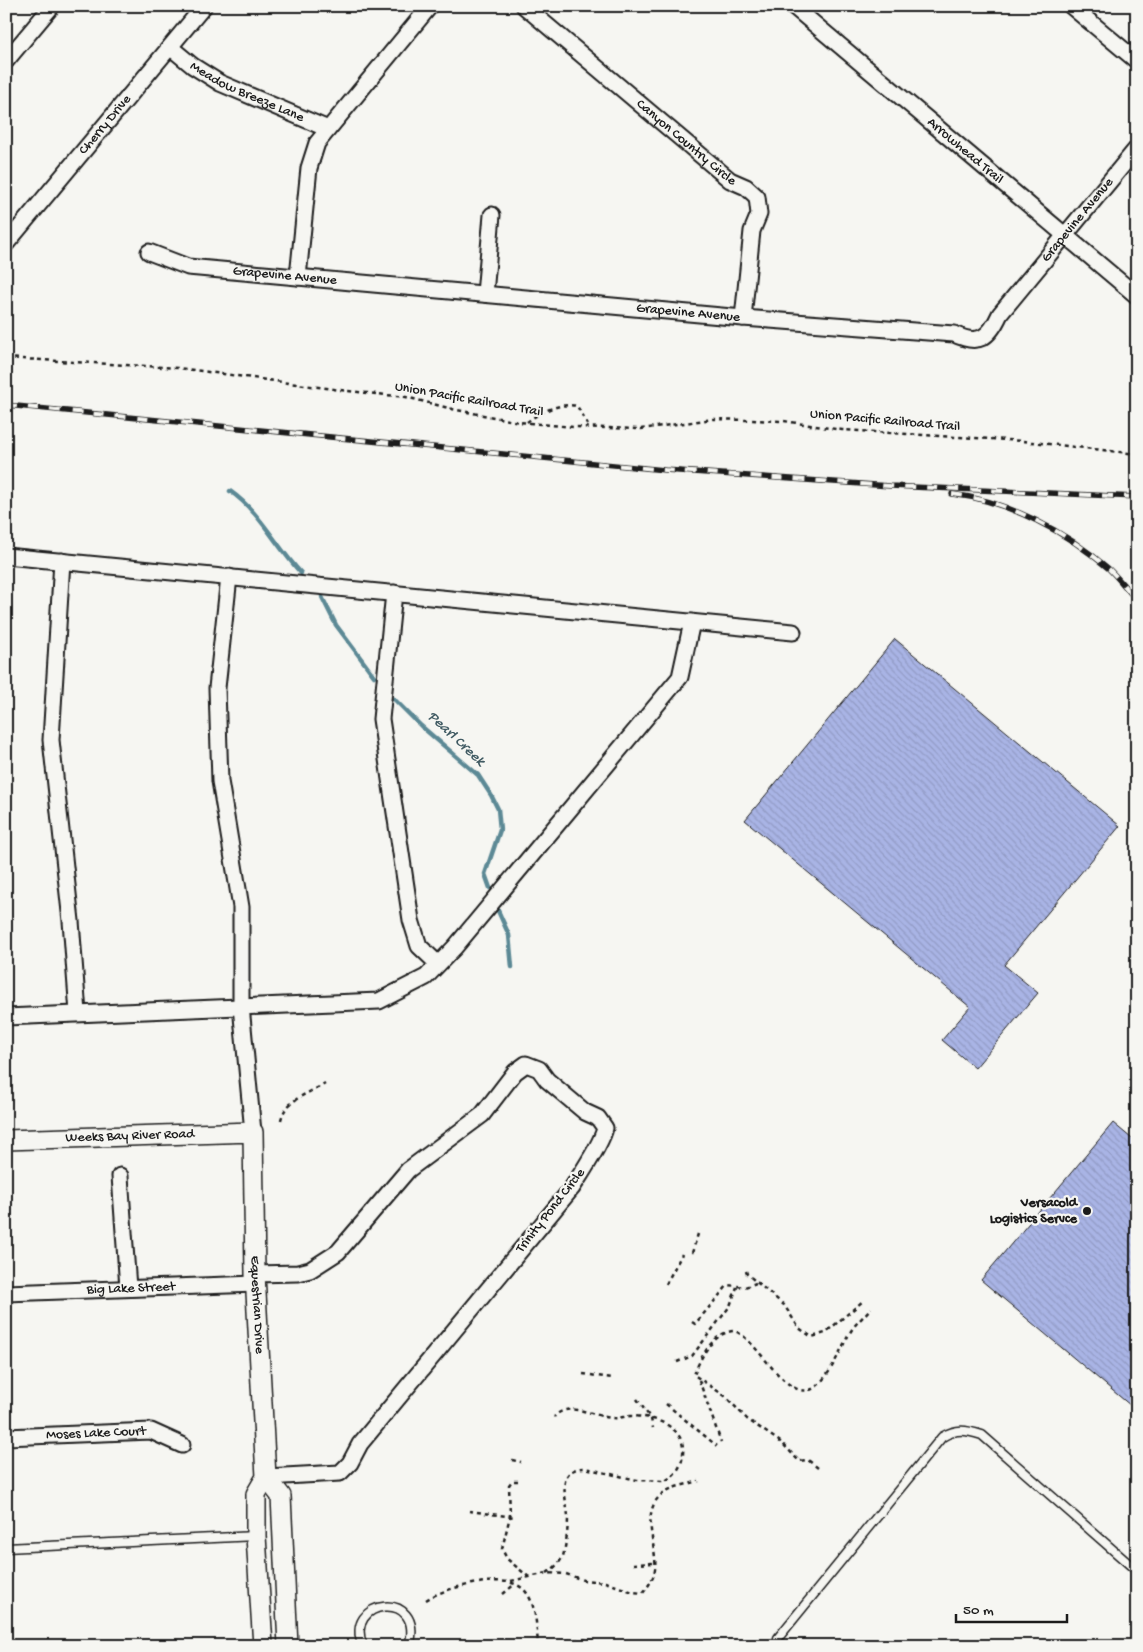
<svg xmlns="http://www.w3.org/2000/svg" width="1143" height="1652" font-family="'Gochi Hand',sans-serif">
<defs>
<pattern id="building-back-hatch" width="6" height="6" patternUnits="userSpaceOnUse" patternTransform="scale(1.25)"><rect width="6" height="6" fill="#a9b4e5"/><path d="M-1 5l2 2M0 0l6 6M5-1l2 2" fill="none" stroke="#919ac4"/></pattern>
</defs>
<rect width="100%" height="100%" fill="#f6f6f2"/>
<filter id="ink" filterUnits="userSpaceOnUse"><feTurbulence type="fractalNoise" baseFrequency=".02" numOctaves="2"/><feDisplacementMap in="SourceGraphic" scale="10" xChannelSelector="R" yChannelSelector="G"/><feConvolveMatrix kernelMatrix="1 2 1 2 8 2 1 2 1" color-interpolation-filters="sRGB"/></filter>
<g filter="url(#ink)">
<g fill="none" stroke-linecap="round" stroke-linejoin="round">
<!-- stream -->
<g stroke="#5c8995" stroke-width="4.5">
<path d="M230,491C260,512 276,546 301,573"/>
<path d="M322,597L336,625L374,676"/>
<path d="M394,699L421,726L478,775L491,795L498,809L500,830L485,874L490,888"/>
<path d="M495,904L509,935L512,967"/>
</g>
</g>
<!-- building -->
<g fill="url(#building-back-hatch)" stroke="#1c1c1c">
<path d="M895,639L1120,826L1004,965L1038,993L975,1068L942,1040L970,1007L745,820Z"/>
<path d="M1113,1123L1137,1143V1411L981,1280Z"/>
</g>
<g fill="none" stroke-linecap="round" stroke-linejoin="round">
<!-- service casing -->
<g stroke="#1c1c1c" stroke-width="11">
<g id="service">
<path d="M6,1548L256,1536"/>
<path d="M363,1646C342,1599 426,1588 409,1646"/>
<path d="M778,1646V1638L942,1437C957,1428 966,1430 982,1435L1137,1571"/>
</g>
</g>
<!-- minor casing -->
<g stroke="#1c1c1c" stroke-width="19">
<g id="minor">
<path id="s1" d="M524,6L730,180L746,187L757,197L759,214L752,231L743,318"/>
<path id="s2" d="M793,6L1137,296"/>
<path d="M1071,6L1137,61"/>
<path id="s3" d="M170,47L193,66L220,83L328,129"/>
<path d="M6,61L52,6"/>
<path id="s4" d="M6,244L204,6"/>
<path id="s5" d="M149,252L188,267L743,318L954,334C979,346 989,338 1000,314L1137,148"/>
<path d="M298,277L309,168L317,143L430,6"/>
<path d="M485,294L492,215"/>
<path d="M6,556L793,632"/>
<path d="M62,561L51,740L71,921L78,1013"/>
<path d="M229,577L217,688L220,781L241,907V1006L253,1132"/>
<path d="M394,593L381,719L411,920L419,946L438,964"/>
<path d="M6,1017L379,1001L426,977L455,947L680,677L692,622"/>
<path d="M120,1176L128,1288"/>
<path d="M255,1274L298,1273L310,1270L338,1252L408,1170L482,1115L515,1072L526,1064L539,1069L547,1080L585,1112L598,1118L605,1128C602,1143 581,1174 572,1188L360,1444L350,1463L340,1473L266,1477"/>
<path id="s6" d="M6,1293L256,1284"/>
<path id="s7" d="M6,1437L151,1431L182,1445"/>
</g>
</g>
<!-- tertiary casing -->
<g stroke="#1c1c1c" stroke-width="22">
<g id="tertiary">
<path id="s8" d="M6,1140L253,1132L255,1274L266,1477L256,1494V1536L263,1646"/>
<path d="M266,1477L281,1496L288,1646"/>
</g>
</g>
<!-- path -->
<g stroke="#1c1c1c" stroke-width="2.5" stroke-dasharray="4 4" stroke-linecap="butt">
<path d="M6,358L179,368L348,391L406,397L452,409L519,422L573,427L641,429L713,419L784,421L842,430L1023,441L1137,454"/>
<path d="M527,422C540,412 560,402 577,406L589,427"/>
<path d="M281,1120C285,1100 309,1093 325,1084"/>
<path d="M692,1253L698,1234"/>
<path d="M746,1271L747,1274L784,1305L799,1328L812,1337L825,1333L863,1301"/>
<path d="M666,1284L682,1254"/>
<path d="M692,1322L695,1324L728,1285L745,1287L756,1283"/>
<path d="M677,1362L692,1356L730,1306L737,1287"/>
<path d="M583,1374L612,1378"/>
<path d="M699,1380L721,1442"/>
<path d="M637,1399L651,1419L653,1428"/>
<path d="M666,1404L717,1446"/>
<path d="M512,1460L521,1462"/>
<path d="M818,1468L808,1460L799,1461L782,1443L747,1419L725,1396L694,1375C700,1358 713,1332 734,1331C758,1337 790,1413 819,1384C834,1369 840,1349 851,1331C856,1323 865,1315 871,1308"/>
<path d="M518,1481H512L509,1485L510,1516L502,1549L507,1559L530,1578"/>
<path d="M469,1511L514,1517"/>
<path d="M633,1564L655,1563"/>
<path d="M547,1573C553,1569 560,1563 563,1556C566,1545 568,1529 568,1517C567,1499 554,1468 585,1468L637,1480L665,1481C676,1475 682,1466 683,1454C686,1426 653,1416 631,1416C625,1416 619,1419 612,1418C596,1417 568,1400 554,1417"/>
<path d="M511,1581L547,1573L566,1574L583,1580L605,1582L633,1592L643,1593C649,1585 654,1578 655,1569C658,1547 639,1513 662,1494C672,1486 687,1485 699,1481"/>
<path d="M503,1594L515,1584"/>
<path d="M426,1600C441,1591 456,1587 473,1584C530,1573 535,1595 538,1646"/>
<path d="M543,1646C561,1641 587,1634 604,1646"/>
<path d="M617,1646H626"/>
<path d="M651,1646L654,1642"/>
</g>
<!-- service -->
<use href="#service" stroke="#f6f6f2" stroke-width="8"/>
<!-- minor -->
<use href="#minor" stroke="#f6f6f2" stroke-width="15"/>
<!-- tertiary -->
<use href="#tertiary" stroke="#f6f6f2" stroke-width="19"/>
<!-- rail casing -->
<g stroke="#1c1c1c" stroke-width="5.5">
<g id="rail">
<path d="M6,405L665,470L890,486L1137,497"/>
<path d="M952,494C1008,501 1067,532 1109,569C1119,579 1128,590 1137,601"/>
</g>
</g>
<!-- rail -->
<use href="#rail" stroke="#f6f6f2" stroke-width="4" stroke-dasharray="11" stroke-linecap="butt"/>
</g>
</g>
<!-- markers -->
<circle fill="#1c1c1c" stroke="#f6f6f2" stroke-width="2" cx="1087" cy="1211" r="5"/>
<g text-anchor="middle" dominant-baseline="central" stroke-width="4.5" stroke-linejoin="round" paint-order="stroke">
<!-- street labels -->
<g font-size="14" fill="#1c1c1c" stroke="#f6f6f2">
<text stroke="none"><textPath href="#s3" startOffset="90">Meadow Breeze Lane</textPath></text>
<text stroke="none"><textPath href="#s4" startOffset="155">Cherry Drive</textPath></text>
<text stroke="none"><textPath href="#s1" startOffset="212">Canyon Country Circle</textPath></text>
<text stroke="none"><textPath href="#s2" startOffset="225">Arrowhead Trail</textPath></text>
<text stroke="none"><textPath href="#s5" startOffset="992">Grapevine Avenue</textPath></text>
<text stroke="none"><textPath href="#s5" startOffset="139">Grapevine Avenue</textPath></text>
<text stroke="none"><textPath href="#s5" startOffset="544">Grapevine Avenue</textPath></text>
<text transform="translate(469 400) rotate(10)">Union Pacific Railroad Trail</text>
<text transform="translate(885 421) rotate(5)">Union Pacific Railroad Trail</text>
<text stroke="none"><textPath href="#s8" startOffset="124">Weeks Bay River Road</textPath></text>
<text transform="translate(551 1211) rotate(-52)">Trinity Pond Circle</text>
<text stroke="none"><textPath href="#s6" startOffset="125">Big Lake Street</textPath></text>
<text stroke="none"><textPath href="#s8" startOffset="420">Equestrian Drive</textPath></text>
<text stroke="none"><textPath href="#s7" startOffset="90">Moses Lake Court</textPath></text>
</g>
<!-- poi labels -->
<g font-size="14" font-weight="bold" fill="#1c1c1c" stroke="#f6f6f2" text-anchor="end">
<text x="1077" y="1203">Versacold<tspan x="1077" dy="16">Logistics Servce</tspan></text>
</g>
<!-- water labels -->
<g font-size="15" font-style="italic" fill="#415b63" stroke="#f6f6f2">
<text transform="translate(456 739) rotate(43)">Pearl Creek</text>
</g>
</g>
<!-- margin -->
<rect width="1143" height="1652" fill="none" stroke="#f6f6f2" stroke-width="25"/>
<rect x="12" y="12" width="1118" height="1627" fill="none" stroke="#1c1c1c" stroke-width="2" filter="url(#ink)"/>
<!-- scale -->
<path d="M956 1614v8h111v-8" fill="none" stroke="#1c1c1c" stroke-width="2.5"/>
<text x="963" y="1614" font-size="15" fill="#1c1c1c" stroke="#f6f6f2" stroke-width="4" paint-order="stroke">50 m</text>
</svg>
